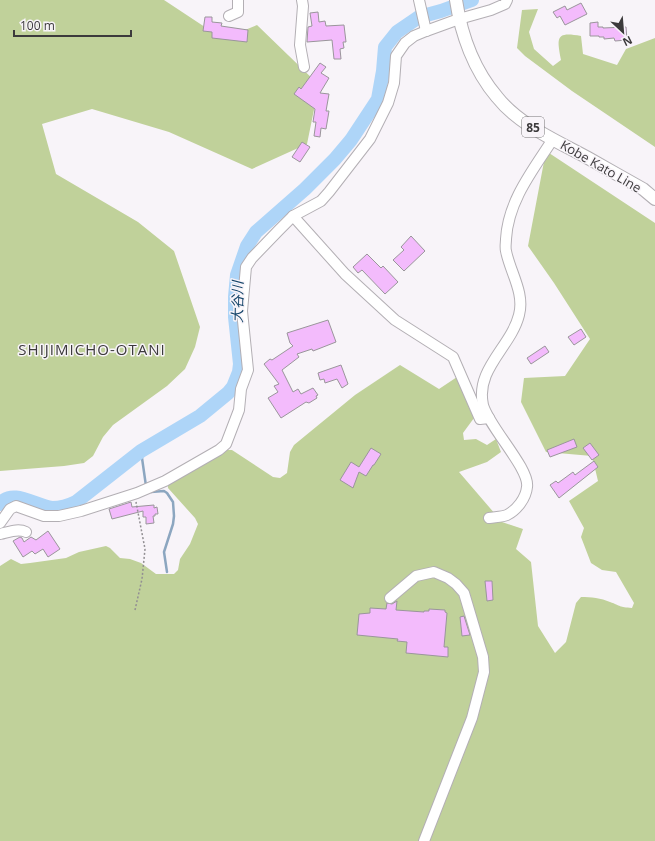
<svg xmlns="http://www.w3.org/2000/svg" width="655" height="841" font-family="'Open Sans','Noto Sans JP',sans-serif">
<rect width="100%" height="100%" fill="#f8f4f9"/>
<!-- green -->
<g fill="#c0d19a">
<path d="M0,0H164L223,39L257,25L319,85L307,144L252,169L169,132L92,109L42,124L56,174L138,222L174,251L200,327L195,347L185,369L167,386L113,425L103,437L93,456L84,463L64,466L0,471Z"/>
<path d="M538,9L529,32L534,49L553,66L561,60C557,38 555,31 581,36L583,54L617,65L626,49L655,38V147L572,91L525,56L517,48L522,10Z"/>
<path d="M546,151L655,223V841H0V566L11,559L21,564L30,563L66,558L79,552L106,546L110,548L120,558L130,559L141,563L156,574H174L178,570L180,559L190,544L198,524L195,518L168,488V485L227,450H232L273,477L280,478L287,473L290,452L294,445L355,395L400,365L439,389L457,377L474,418L463,433L464,440L476,439L487,445L496,439L501,452L487,462L459,472L502,522L523,529L516,549L531,562L538,626L555,653L566,642L576,603L581,597C591,597 601,598 610,602C621,606 619,607 632,608L634,603L616,572L602,570L591,563L581,537L584,528L569,501L598,481L592,456L546,452L521,402L524,378L565,376L590,339L554,283L528,246Z"/>
</g>
<g fill="none" stroke-linecap="round" stroke-linejoin="round">
<!-- stream -->
<g stroke="#8ca6c0" stroke-width="2.5">
<path d="M141,451L146,486"/>
<path d="M151,492L164,491L167,493L173,502L174,516L173,524L164,552L167,572"/>
</g>
<!-- river -->
<path stroke="#aed5f8" stroke-width="14" d="M0,504C13,488 35,506 52,508C61,508 68,506 76,502L141,451L200,416L228,393L233,387L239,372L240,364L235,317V297L237,275L247,246L256,232L305,189L335,159L351,140L378,99L383,71L385,47L397,32L419,17L441,11L472,0"/>
</g>
<!-- building -->
<g fill="#f3bbfc" stroke="#9a969b">
<path d="M581,3L587,14L565,25L560,16L557,18L553,12L565,6L567,10Z"/>
<path d="M318,12L319,22L325,21L326,26L344,25L346,42H343L344,48L340,49L341,59H334L332,40L307,42L308,27L312,26L310,13Z"/>
<path d="M205,17H212V22L222,23L221,26L248,30L247,42L212,38V32L203,31Z"/>
<path d="M598,22V27H603V28L626,27L627,40L615,41L614,38L604,39V37H599V36H590V23Z"/>
<path d="M320,63L326,67L321,73L329,78L320,93L329,94L326,111H329L326,129L321,128L320,137L314,136L316,122H313L315,109L294,94L299,87L301,89Z"/>
<path d="M302,142L310,147L300,162L292,157Z"/>
<path d="M411,236L425,251L404,271L393,260L404,250L401,247Z"/>
<path d="M367,254L381,268L383,266L398,282L385,294L362,270L358,273L353,267Z"/>
<path d="M328,320L336,342L313,351L312,349L297,354L299,357L282,370L293,392L298,389L301,394L313,388L318,395L316,396L317,398L309,403L306,402L281,418L268,398L278,392L274,386L279,384L264,364L270,359L272,360L293,346L290,343L287,333Z"/>
<path d="M581,329L586,337L574,345L568,337Z"/>
<path d="M545,346L549,352L531,364L527,358Z"/>
<path d="M341,365L348,384L342,388L337,379L325,383L324,379L320,380L318,373Z"/>
<path d="M574,439L577,447L550,457L547,450Z"/>
<path d="M590,443L599,455L592,460L583,448Z"/>
<path d="M371,448L381,454L374,465H373L366,476L359,472L353,488L340,480L351,462L359,467Z"/>
<path d="M594,461L598,467L559,498L550,485L556,481L558,483L573,472L575,475Z"/>
<path d="M131,502L132,507L154,505V508L157,507L158,514H155V516H153L154,523L146,524V517H143V511L112,519L109,509Z"/>
<path d="M48,531L60,549L48,557L43,549L35,554L32,551L23,557L13,541L20,537L22,538L24,542L31,537L36,540Z"/>
<path d="M485,581H492L493,600L487,601Z"/>
<path d="M397,601L396,610L424,612V611H429V609L445,610V612L447,613L444,647H448V657L406,653L407,642L397,641L398,639L357,635L359,614L370,613V608L386,609L387,603L392,604Z"/>
<path d="M464,616L470,635L462,636L460,617Z"/>
</g>
<g fill="none" stroke-linecap="round" stroke-linejoin="round">
<!-- minor casing -->
<g stroke="#b3afb4" stroke-width="12">
<g id="minor">
<path d="M302,0L303,6L300,45L304,67"/>
<path d="M419,0L426,31"/>
<path d="M229,16L238,12V0"/>
<path d="M293,216L345,274L395,320L453,357L480,419L489,418"/>
<path d="M489,518C494,517 502,517 507,515C517,510 526,498 527,487C530,469 489,427 483,405C475,369 511,347 519,315C525,293 510,272 506,251C505,247 506,243 506,239C508,201 533,170 553,139"/>
<path d="M0,523L10,509L16,506L44,516H59L81,511L137,493L165,481L219,450L226,444L239,410L241,389L248,370L242,311L246,267L252,258L279,230L293,216L321,201L329,192L370,139L388,103L394,83L396,56L405,43L414,36L426,31L459,19L491,10L505,4L507,0"/>
<path d="M0,534C9,532 18,528 26,532"/>
<path d="M390,598L416,576L434,572L448,578L456,584L464,593L483,657L484,672L472,718L424,841"/>
</g>
</g>
<!-- major casing -->
<g stroke="#b3afb4" stroke-width="14">
<path id="major" d="M456,0C461,34 474,70 497,97C519,125 557,141 588,158C606,168 625,179 643,189L655,199"/>
</g>
<!-- path -->
<path stroke="#928f93" stroke-width="1.5" stroke-dasharray="2 2" stroke-linecap="butt" d="M135,610L142,579L145,549L136,502"/>
<!-- minor -->
<use href="#minor" stroke="#fff" stroke-width="10"/>
<!-- major -->
<use href="#major" stroke="#fff" stroke-width="12"/>
</g>
<g text-anchor="middle" dominant-baseline="central" stroke-width="3" stroke-linejoin="round" paint-order="stroke">
<!-- shield labels -->
<rect fill="#f8f4f9" stroke="#747275" stroke-width="1" x="522" y="117" width="22" height="20" rx="3"/>
<g font-size="12" font-weight="bold" fill="#3c3a3c">
<text x="533" y="127">85</text>
</g>
<!-- street labels -->
<g font-size="13" fill="#3c3a3c" stroke="#f8f4f9">
<text transform="translate(601 166) rotate(30)">Kobe Kato Line</text>
</g>
<!-- water labels -->
<g font-size="14" font-style="italic" fill="#15456a" stroke="#f8f4f9">
<text transform="translate(237 302) rotate(-89)">大谷川</text>
</g>
<!-- quarter labels -->
<g font-size="15" letter-spacing="1" fill="#3c3a3c" stroke="#f8f4f9">
<text x="92" y="349">SHIJIMICHO-OTANI</text>
</g>
</g>
<!-- north arrow -->
<g transform="translate(623 32) rotate(154)" stroke="#f8f4f9" stroke-width="3" paint-order="stroke">
<path d="M0-3L7 15L0 10L-7 15Z" fill="#3c3a3c"/>
<text y="-6" font-size="11" font-weight="bold" text-anchor="middle" fill="#3c3a3c">N</text>
</g>
<!-- scale -->
<path d="M14 30v6h117v-6" fill="none" stroke="#3c3a3c" stroke-width="2"/>
<text x="20" y="30" font-size="12" fill="#3c3a3c" stroke="#f8f4f9" stroke-width="3" paint-order="stroke">100 m</text>
</svg>
